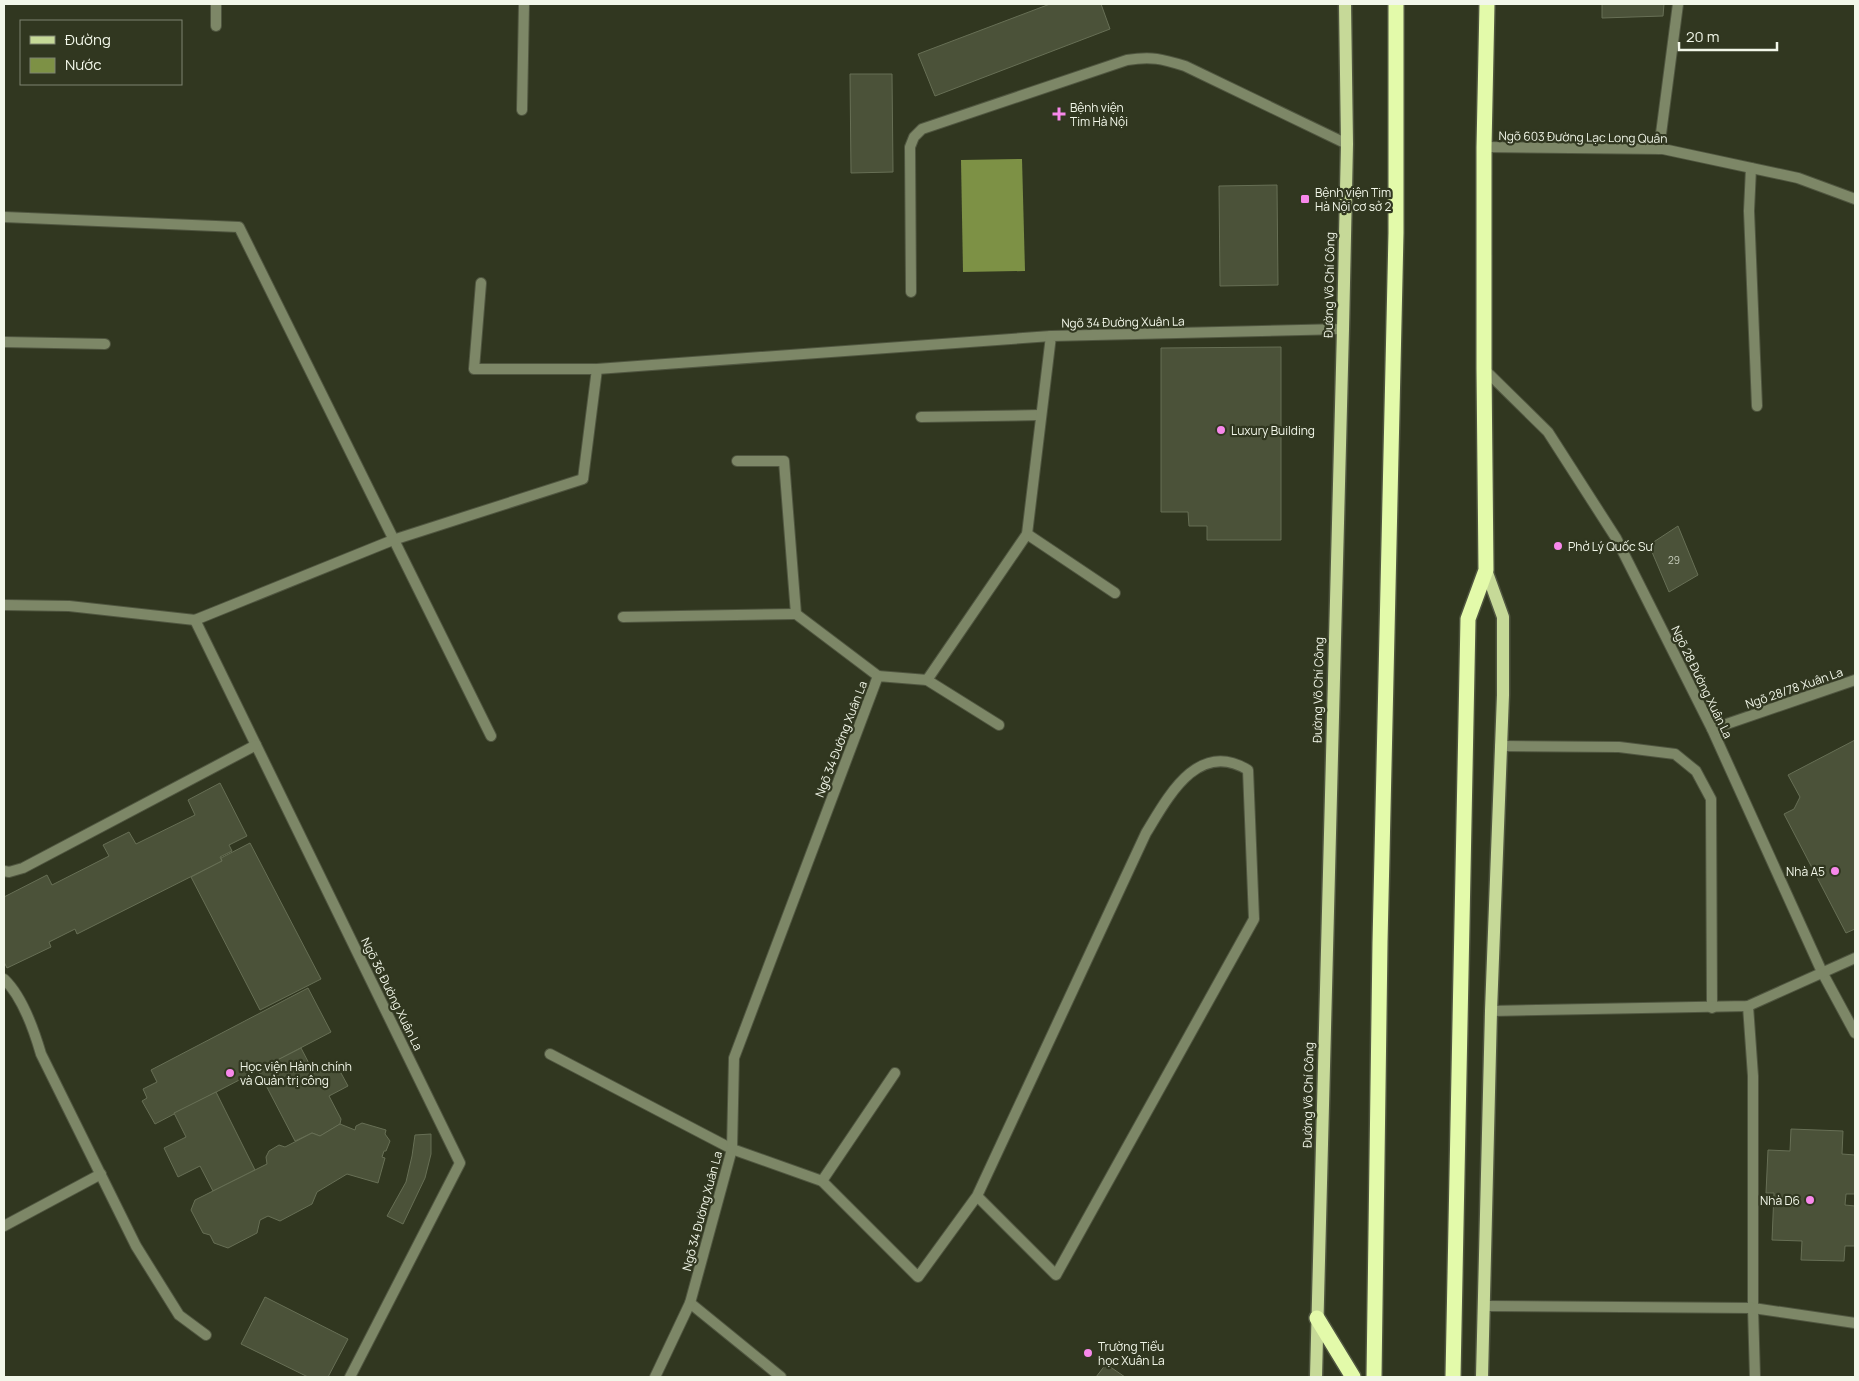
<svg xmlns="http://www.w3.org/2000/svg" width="1859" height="1381" font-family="Manrope,sans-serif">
<rect width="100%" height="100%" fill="#313720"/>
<!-- water -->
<path fill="#7d9145" d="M1022,159L1025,271L963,272L961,160Z"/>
<!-- building -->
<g fill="#4b5239" stroke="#676f55">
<path d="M1050,4H1101L1110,29L935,96L918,54Z"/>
<path d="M1602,4H1664L1663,16L1602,18Z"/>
<path d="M850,74H892L893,172L851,173Z"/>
<path d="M1277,185L1278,285L1220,286L1219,186Z"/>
<path d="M1281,347V540H1207V526H1189L1188,512H1161V348Z"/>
<path d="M1678,526L1698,575L1669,592L1649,545Z"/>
<path d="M1855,740V929L1846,933L1784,814L1794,809L1800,797L1788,775Z"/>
<path d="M220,783L247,836L229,845L232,851L220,857L222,861L77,934L75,929L49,942L51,947L7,968L4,962V897L47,875L52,885L109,856L103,845L129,832L136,844L195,815L188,800Z"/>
<path d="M250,843L321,979L260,1010L191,877L222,861L221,858Z"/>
<path d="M308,988L331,1032L155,1124L142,1101L147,1098L143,1089L157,1082L151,1070Z"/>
<path d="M301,1048L314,1073L335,1062L348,1086L329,1096L341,1119L340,1124L320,1136L312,1133L295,1141L258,1070Z"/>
<path d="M216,1092L255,1170L213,1191L200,1166L178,1177L164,1148L186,1137L174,1113Z"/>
<path d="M362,1123L386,1130L385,1134L390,1141L386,1151H384L382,1157L385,1158L378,1183L347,1174L317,1192L312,1204L280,1221L268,1216L260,1220L257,1233L228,1248L214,1243L210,1235L203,1233L191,1210L195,1200L267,1164L266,1157L269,1151L279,1145L285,1147L312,1133L320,1136L340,1124L355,1130L356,1126Z"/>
<path d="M1791,1129L1843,1131L1842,1154L1855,1155V1194H1846L1845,1205L1855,1206V1246H1845L1844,1261L1801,1260L1802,1241L1772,1240L1774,1193H1766L1768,1150L1790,1151Z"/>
<path d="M431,1134V1154L425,1178L403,1224L387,1216L406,1182L412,1156L415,1135Z"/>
<path d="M265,1297L348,1339L328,1377H308L241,1344Z"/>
<path d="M1106,1364L1125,1377H1096Z"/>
</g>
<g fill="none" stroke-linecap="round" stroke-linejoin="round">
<!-- lane casing -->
<g stroke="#505640" stroke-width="12">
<g id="lane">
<path d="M216,26V4"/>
<path d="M522,110L524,4"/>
<path d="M1751,168L1749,211L1757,406"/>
<path d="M911,292L910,147L914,137L922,129L1127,60C1152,56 1162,59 1185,66L1347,144"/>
<path d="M737,461H784L796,614L878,676"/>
<path d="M623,617L796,614"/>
<path d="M4,979C22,996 34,1030 41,1054L136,1246L179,1315L206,1335"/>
<path d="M4,1226L101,1174"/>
</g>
</g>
<!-- street casing -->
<g stroke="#505640" stroke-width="12">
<g id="street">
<path d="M1484,147L1663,149L1798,178L1855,199"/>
<path d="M1659,149L1678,4"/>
<path d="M4,217L239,227L491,736"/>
<path d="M481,283L474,369H597"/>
<path d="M4,342L105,344"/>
<path d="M1484,369L1548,432L1616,538L1712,729L1822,972L1855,1033"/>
<path d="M921,417L1041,415"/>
<path d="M1027,534L1115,593"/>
<path d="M4,605L69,606L195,620L393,540L583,479L597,369L1051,336"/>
<path d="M195,620L460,1163L350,1377"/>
<path d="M927,680L999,725"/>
<path d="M1712,729L1855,680"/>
<path d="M1500,746L1619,747L1675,754L1696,771L1711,799L1712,1008"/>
<path d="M4,871L9,872L23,868L256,745"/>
<path d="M1748,1006L1753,1076V1308L1755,1377"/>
<path d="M1491,1011L1748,1006L1855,958"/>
<path d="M550,1054L732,1149L822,1181L918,1277L977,1196L1056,1275L1254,919L1248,770C1198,739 1168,797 1146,833L977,1196"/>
<path d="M822,1181L895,1073"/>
<path d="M690,1303L781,1377"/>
<path d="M1485,1306L1753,1308L1855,1323"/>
<path d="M655,1377L690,1303L732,1149L734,1058L878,676L927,680L1027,534L1051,336L1343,329"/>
</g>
</g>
<!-- primary casing -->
<g stroke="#505640" stroke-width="15">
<g id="primary">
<path d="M1316,1377L1343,329L1347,144L1345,4"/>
<path d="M1482,1377L1491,1011L1503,695V617L1486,570"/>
</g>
</g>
<!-- highway casing -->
<g stroke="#505640" stroke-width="18">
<g id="highway">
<path d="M1317,1318L1353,1377"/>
<path d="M1374,1377L1380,943L1396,233V4"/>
<path d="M1453,1377L1468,619L1486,570L1484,369V147L1487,4"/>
</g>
</g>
<!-- lane -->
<use href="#lane" stroke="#7d8767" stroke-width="10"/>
<!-- street -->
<use href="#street" stroke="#7d8767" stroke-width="10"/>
<!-- primary -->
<use href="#primary" stroke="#c6d998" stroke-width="12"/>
<!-- highway -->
<use href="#highway" stroke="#e3faaa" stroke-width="15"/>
</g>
<!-- markers -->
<g fill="#f888eb" stroke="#313720" stroke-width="2">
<path d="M1056.5 106.5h5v5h5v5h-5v5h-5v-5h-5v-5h5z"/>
<rect x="1300" y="194" width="10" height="10" rx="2.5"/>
<circle cx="1221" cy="430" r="5"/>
<circle cx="1558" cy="546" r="5"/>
<circle cx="1835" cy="871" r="5"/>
<circle cx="230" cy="1073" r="5"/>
<circle cx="1810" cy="1200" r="5"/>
<circle cx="1088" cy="1353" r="5"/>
</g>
<g text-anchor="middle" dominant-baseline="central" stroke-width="4.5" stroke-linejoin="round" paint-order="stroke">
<!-- number labels -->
<g font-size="10" fill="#c8cebd">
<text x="1674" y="560">29</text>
</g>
<!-- poi labels -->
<g font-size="12" fill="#f2f7e9" stroke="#313720" text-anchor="start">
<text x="1070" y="107">Bệnh viện<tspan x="1070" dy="14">Tim Hà Nội</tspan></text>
<text x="1315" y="192">Bệnh viện Tim<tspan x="1315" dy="14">Hà Nội cơ sở 2</tspan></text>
<text x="1231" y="430">Luxury Building</text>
<text x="1568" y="546">Phở Lý Quốc Sư</text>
<text x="1825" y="871" text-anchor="end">Nhà A5</text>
<text x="240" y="1066">Học viện Hành chính<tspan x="240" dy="14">và Quản trị công</tspan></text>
<text x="1800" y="1200" text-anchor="end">Nhà D6</text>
<text x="1098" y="1346">Trường Tiểu<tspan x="1098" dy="14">học Xuân La</tspan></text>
</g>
<!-- street labels -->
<g font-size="12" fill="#f2f7e9" stroke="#313720">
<text transform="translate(1583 137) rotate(1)">Ngõ 603 Đường Lạc Long Quân</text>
<text transform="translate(1329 285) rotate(-89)">Đường Võ Chí Công</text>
<text transform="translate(1123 322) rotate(-1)">Ngõ 34 Đường Xuân La</text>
<text transform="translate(1702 682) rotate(64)">Ngõ 28 Đường Xuân La</text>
<text transform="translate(1794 688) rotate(-19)">Ngõ 28/78 Xuân La</text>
<text transform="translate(1318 690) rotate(-89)">Đường Võ Chí Công</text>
<text transform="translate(841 739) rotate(-69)">Ngõ 34 Đường Xuân La</text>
<text transform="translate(392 994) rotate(64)">Ngõ 36 Đường Xuân La</text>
<text transform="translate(1308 1095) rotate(-89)">Đường Võ Chí Công</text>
<text transform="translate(702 1211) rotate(-75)">Ngõ 34 Đường Xuân La</text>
</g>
</g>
<!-- border -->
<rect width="1859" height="1381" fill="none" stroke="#f2f7e9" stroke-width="10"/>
<!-- legend -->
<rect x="20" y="20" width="162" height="65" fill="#313720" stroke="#7e8470"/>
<rect x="30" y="36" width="25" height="8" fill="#c6d998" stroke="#7e8470"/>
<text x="65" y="45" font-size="15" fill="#f2f7e9">Đường</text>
<rect x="30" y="58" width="25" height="15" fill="#7d9145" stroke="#7e8470"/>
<text x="65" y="70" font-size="15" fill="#f2f7e9">Nước</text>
<!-- scale -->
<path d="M1679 42v8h98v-8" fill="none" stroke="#f2f7e9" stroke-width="2.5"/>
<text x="1686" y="42" font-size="15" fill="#f2f7e9" stroke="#313720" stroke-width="4" paint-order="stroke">20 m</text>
</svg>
